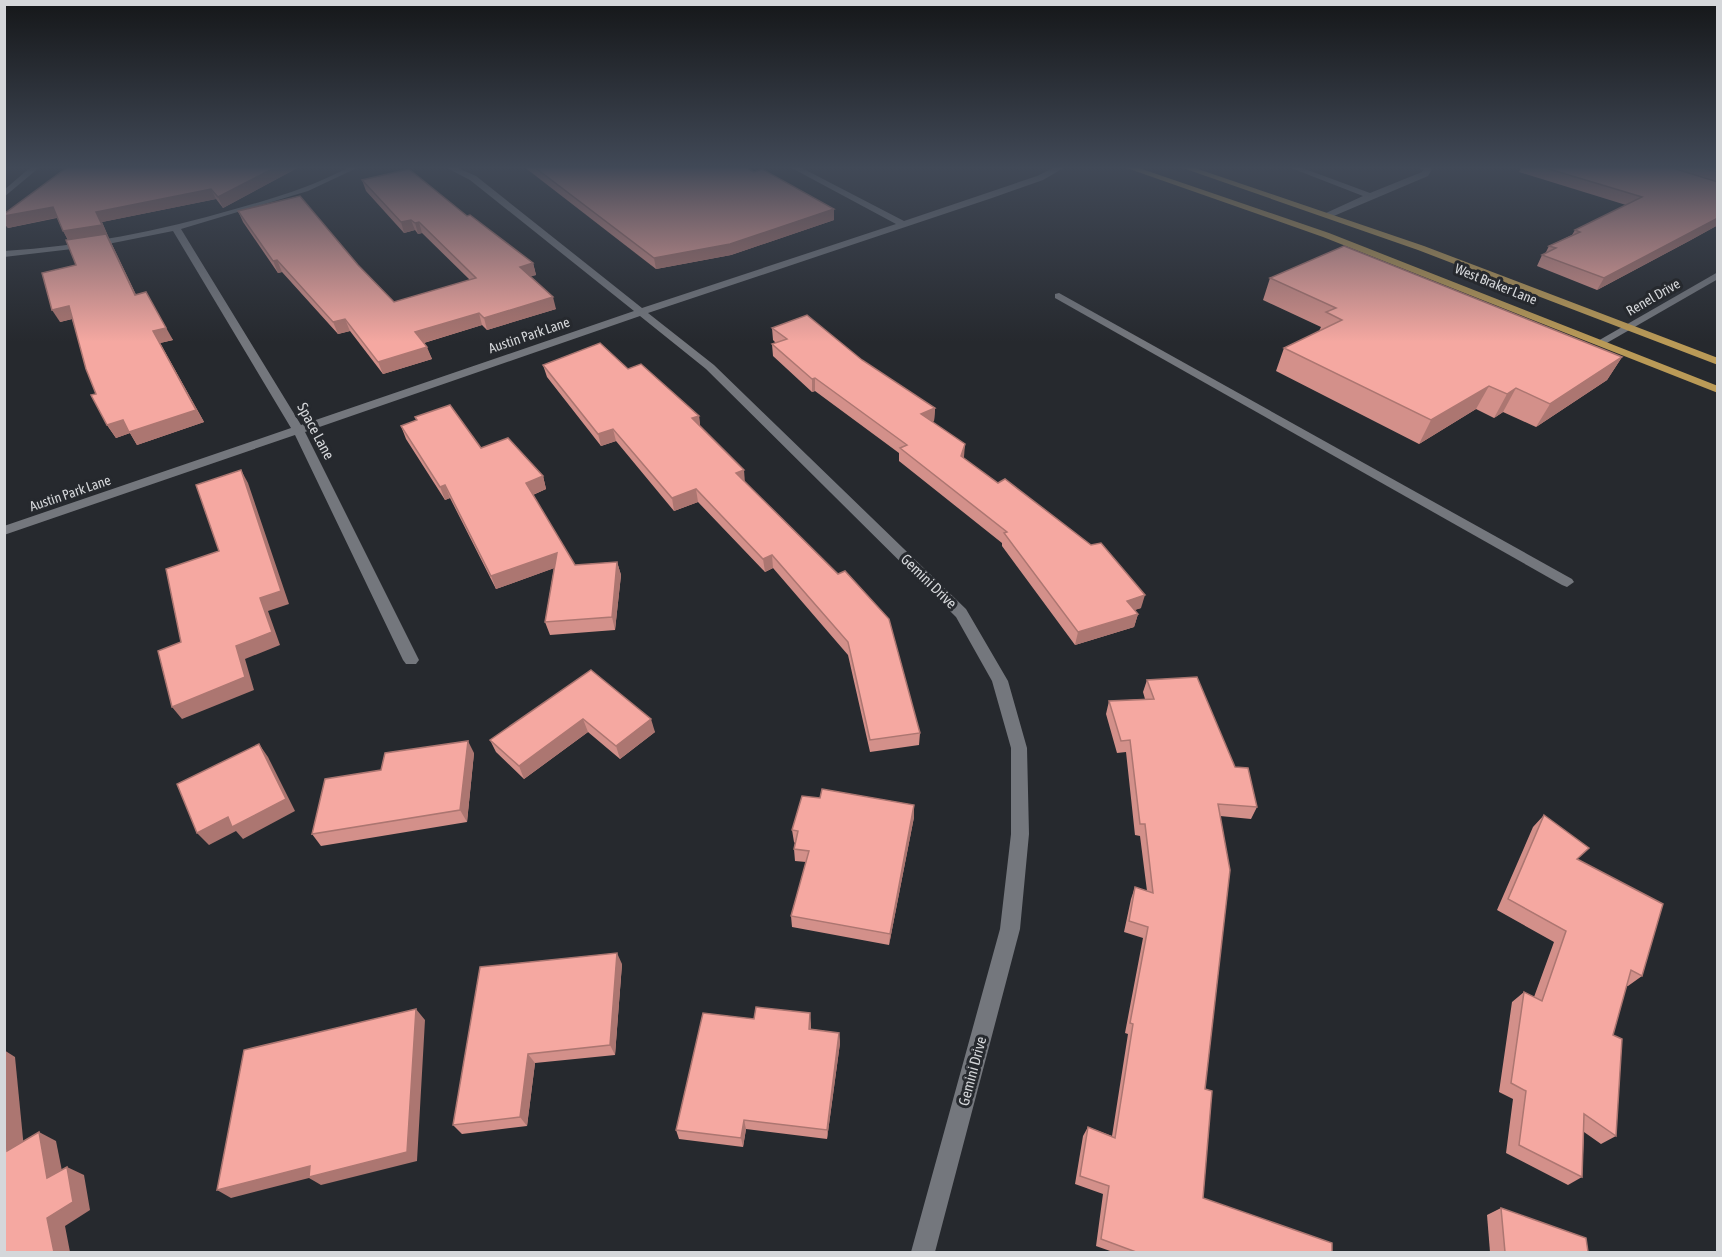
<svg xmlns="http://www.w3.org/2000/svg" width="1722" height="1257" font-family="'Asap Condensed',sans-serif">
<rect width="100%" height="100%" fill="#26292e"/>
<g fill="none" stroke-linecap="round" stroke-linejoin="round">
<!-- minor -->
<g fill="#74777d" fill-rule="evenodd">
<path d="M32,166H41L4,197V190Z"/>
<path d="M351,166H361L308,191L181,229L301,425L634,311L470,180L443,166H453L476,176L642,308L896,224L788,166H798L904,221L1037,176L1057,166H1067L1043,180L992,198L648,313L714,365L966,609L1008,681L1027,748L1029,834L1020,929L935,1252H911L1000,929L1011,834V748L992,681L956,617L706,369L640,316L305,432L419,660L416,664H406L403,660L295,435L4,535V526L291,428L173,231L98,246L4,257V251C83,246 159,231 235,209C275,198 315,186 351,166Z"/>
<path d="M1286,166H1297L1370,193L1422,172L1423,170L1418,166H1428L1432,169L1428,176L1329,218L1326,217V213L1363,196Z"/>
<path d="M1718,272V279L1605,344L1596,342Z"/>
<path d="M1059,293L1572,579L1574,582L1567,587L1562,585L1055,298V294Z"/>
</g>
<!-- major -->
<g fill="#ba9a57" fill-rule="evenodd">
<path d="M1121,166H1133L1329,233L1718,386V393L1323,237Z"/>
<path d="M1177,166H1189L1424,246L1718,358V365L1418,250Z"/>
</g>
</g>
<!-- wall -->
<g fill="#d3908a">
<path d="M69,166H301L223,208L216,199L102,222L108,236L136,295L173,340L160,343L204,422L137,445L130,433L116,438L107,425L96,394L72,319L60,322L76,265L68,240L57,218L8,228L4,223V214Z"/>
<path d="M523,166H743L834,220L731,255L656,269Z"/>
<path d="M1522,166H1718V225L1689,241L1597,290L1537,266L1542,255L1545,254L1549,246L1572,235L1575,230L1626,205L1519,172Z"/>
<path d="M362,180L467,216L533,263L536,275L530,276L556,309L487,330L482,325L424,343L432,359L383,374L350,331L338,334L282,272L278,273L243,222L238,211L394,302L470,280L422,233L418,234L415,230L404,233L366,191Z"/>
<path d="M1270,278L1622,357L1607,380L1536,427L1503,412L1494,418L1476,409L1419,444L1276,371L1284,348L1319,331L1321,327L1263,300Z"/>
<path d="M772,328L862,360L935,408L934,421L932,422L963,458L1141,608L1134,610L1138,614L1134,627L1075,645L1002,546V543L899,461V453L815,391L812,392L773,356L772,344L776,343L773,340Z"/>
<path d="M543,365L628,369L699,416L700,426L745,482L920,733L919,745L870,752L848,655L773,568L765,572L698,502L674,511L616,441L601,446L547,377Z"/>
<path d="M415,417L543,476L546,489L533,495L575,565L617,562L621,575L615,630L550,635L545,622L554,568L496,589L450,498L445,500L406,439L401,426L417,421Z"/>
<path d="M591,670L655,732L620,759L588,732L524,779L496,752L490,740Z"/>
<path d="M1147,680L1235,767L1257,807L1251,819L1220,816L1205,1089L1203,1198L1332,1252H1113L1096,1246L1103,1194L1075,1184L1083,1136L1088,1127L1112,1136L1128,1034L1125,1033L1143,938L1124,932L1131,899L1135,887L1147,891L1140,836L1135,835L1126,752L1117,753L1106,714L1109,701L1145,699L1143,692Z"/>
<path d="M474,753L467,822L321,846L312,834L381,770Z"/>
<path d="M820,798L914,805V817L889,945L792,927L791,916L806,862L795,861L794,849L795,843L794,842L792,830Z"/>
<path d="M1544,815L1577,859L1642,976L1628,986H1626L1613,1035L1616,1136L1601,1144L1584,1132L1582,1177L1568,1185L1506,1153L1513,1099L1499,1092L1512,1002L1524,992L1534,997L1554,942L1497,910L1533,827Z"/>
<path d="M622,964L615,1055L535,1063L527,1126L462,1134L453,1125Z"/>
<path d="M754,1019L811,1023V1029L839,1033L840,1043L827,1139L746,1129L743,1147L679,1139L676,1130Z"/>
<path d="M1501,1208L1588,1252H1490L1487,1215Z"/>
</g>
<!-- shaded-wall -->
<g fill="#ac7671">
<path d="M278,166H301L223,208L218,197Z"/>
<path d="M211,189L216,199L102,222L108,236L142,307L69,242L63,231L96,212Z"/>
<path d="M53,207L59,217L8,228L4,223V216Z"/>
<path d="M834,209V220L731,255L656,269L654,258Z"/>
<path d="M1718,218V225L1689,241L1597,290L1604,278Z"/>
<path d="M411,220L415,230L404,233L401,222Z"/>
<path d="M419,222L422,233L418,234L415,223Z"/>
<path d="M277,260L282,272L278,273L273,261Z"/>
<path d="M533,263L536,275L523,279L520,267Z"/>
<path d="M146,292L173,340L160,343L204,422L137,445L130,433L116,438L107,425L153,331Z"/>
<path d="M553,297L556,309L487,330L484,318Z"/>
<path d="M69,306L76,318L60,322L52,310Z"/>
<path d="M479,313L482,325L420,344L415,332Z"/>
<path d="M345,319L350,331L338,334L333,322Z"/>
<path d="M427,347L432,359L383,374L378,362Z"/>
<path d="M1622,357L1607,380L1536,427L1550,404Z"/>
<path d="M815,378V391L812,392V379Z"/>
<path d="M1489,386L1476,409L1419,444L1431,420Z"/>
<path d="M1516,388L1503,412L1494,418L1507,394Z"/>
<path d="M935,408L934,421L921,427V414Z"/>
<path d="M699,416L700,428L692,418Z"/>
<path d="M613,429L616,441L601,446L598,434Z"/>
<path d="M965,444L964,457L960,469L961,456Z"/>
<path d="M241,470L248,483L289,604L268,611L280,645L245,659L254,690L182,719L172,707L236,646L260,598Z"/>
<path d="M744,470L745,483L736,473Z"/>
<path d="M543,476L546,489L530,496L526,483Z"/>
<path d="M445,485L450,498L445,500L440,487Z"/>
<path d="M696,489L698,502L674,511L672,498Z"/>
<path d="M557,553L560,566L496,589L491,576Z"/>
<path d="M772,555L773,568L765,572L763,559Z"/>
<path d="M617,562L621,575L615,630L612,617Z"/>
<path d="M1145,595L1141,608L1123,614L1127,601Z"/>
<path d="M1138,614L1134,627L1075,645L1078,632Z"/>
<path d="M583,719L588,732L524,779L519,766Z"/>
<path d="M651,719L655,732L620,759L616,746Z"/>
<path d="M468,741L474,753L467,822L460,810Z"/>
<path d="M259,744L268,757L295,811L243,839L236,831L209,845L197,833Z"/>
<path d="M914,805V817L889,945L890,934Z"/>
<path d="M617,953L622,964L615,1055L610,1045Z"/>
<path d="M416,1009L425,1020L417,1161L321,1185L309,1178L231,1198L217,1190Z"/>
<path d="M810,1013L811,1023L810,1039L809,1029Z"/>
<path d="M839,1033L840,1043L827,1139V1130Z"/>
<path d="M4,1050L15,1057L25,1159L7,1151L4,1119Z"/>
<path d="M528,1054L535,1063L527,1126L520,1117Z"/>
<path d="M744,1120L746,1129L743,1147L741,1138Z"/>
<path d="M39,1132L56,1141L65,1186L47,1178Z"/>
<path d="M67,1167L84,1175L90,1210L65,1226L70,1252H54L47,1218Z"/>
</g>
<!-- building -->
<g fill="#f5a8a1" stroke="#ac7671" stroke-width="1.5">
<path d="M69,166H278L218,197L211,189L96,212L102,225L63,231L53,207L4,216V214Z"/>
<path d="M533,166H743L754,172L762,169L834,209L730,244L654,258Z"/>
<path d="M1539,166H1666L1718,182V218L1604,278L1542,255L1556,248L1549,246L1580,232L1575,230L1642,197Z"/>
<path d="M1695,166H1718V172Z"/>
<path d="M409,169L467,216L470,215L533,263L520,267L553,297L484,318L479,313L415,332L427,347L378,362L345,319L333,322L277,260L273,261L238,211L300,196L358,265L394,302L476,278L419,222L415,223L411,220L401,222L362,180Z"/>
<path d="M106,234L135,295L146,292L166,328L153,331L196,410L129,432L123,420L107,425L91,395L96,394L86,369L69,306L52,310L42,273L76,265L66,240Z"/>
<path d="M1344,246L1622,357L1550,404L1516,388L1507,394L1489,386L1431,420L1284,348L1342,320L1326,312L1336,308L1270,278Z"/>
<path d="M807,315L862,360L935,408L921,414L965,444L961,456L998,483L1005,479L1091,545L1101,543L1145,595L1127,601L1138,614L1078,632L1004,533L1007,532L900,448L907,445L815,378L812,379L772,344L787,339L772,328Z"/>
<path d="M600,343L628,369L641,364L699,416L692,418L744,470L736,473L838,574L845,571L889,619L920,733L870,740L848,642L772,555L763,559L696,489L672,498L613,429L598,434L543,365Z"/>
<path d="M450,405L481,448L508,438L543,476L526,483L575,565L617,562L612,617L545,622L557,553L491,576L445,485L440,487L401,426L417,420L415,417Z"/>
<path d="M241,470L281,591L260,598L272,632L236,646L245,677L172,707L158,651L181,642L166,569L219,551L196,485Z"/>
<path d="M591,670L651,719L616,746L583,719L519,766L490,740Z"/>
<path d="M1197,677L1235,767L1248,768L1257,807L1218,804L1230,870L1205,1089L1212,1091L1203,1198L1332,1243V1252H1136L1101,1239L1109,1186L1080,1176L1088,1127L1115,1138L1133,1024L1130,1023L1148,927L1129,921L1135,887L1153,893L1145,824H1140L1130,740L1121,741L1109,701L1154,699L1147,680Z"/>
<path d="M468,741L460,810L312,834L325,779L381,770L385,753Z"/>
<path d="M259,744L286,799L232,827L228,817L197,833L177,784Z"/>
<path d="M822,789L914,805L890,934L791,916L809,851L794,849L798,831L792,830L802,796L820,798Z"/>
<path d="M1544,815L1589,848L1577,859L1663,904L1642,976L1631,970L1613,1035L1622,1039L1616,1136L1584,1114L1582,1177L1519,1145L1526,1091L1511,1083L1524,992L1542,1001L1566,931L1508,899Z"/>
<path d="M617,953L610,1045L528,1054L520,1117L453,1125L480,967Z"/>
<path d="M756,1007L810,1013L809,1029L839,1033L827,1130L744,1120L741,1138L676,1130L703,1013L754,1019Z"/>
<path d="M416,1009L407,1152L309,1177L310,1166L217,1190L244,1050Z"/>
<path d="M4,1119L7,1151L39,1132L47,1178L67,1167L73,1202L47,1218L54,1252H4Z"/>
<path d="M1501,1208L1586,1238L1588,1252H1505Z"/>
</g>
<!-- sky -->
<linearGradient id="sky" x2="0" y2="1"><stop stop-color="#151719"/><stop offset="0.49" stop-color="#414957"/><stop offset="1" stop-color="#414957" stop-opacity="0"/></linearGradient>
<rect width="1722" height="342" fill="url(#sky)"/>
<g text-anchor="middle" dominant-baseline="central" stroke-width="6" stroke-linejoin="round" paint-order="stroke">
<!-- far-street labels -->
<g font-size="14" fill="#d5d7da" stroke="#26292e">
<text transform="translate(1496 284) rotate(22)">West Braker Lane</text>
<text transform="translate(1653 297) rotate(-30)">Renel Drive</text>
<text transform="translate(529 335) rotate(-19)">Austin Park Lane</text>
<text transform="translate(70 493) rotate(-19)">Austin Park Lane</text>
</g>
<!-- street labels -->
<g font-size="15" fill="#d5d7da" stroke="#26292e">
<text transform="translate(316 431) rotate(62)">Space Lane</text>
<text transform="translate(929 581) rotate(44)">Gemini Drive</text>
<text transform="translate(972 1071) rotate(-75)">Gemini Drive</text>
</g>
</g>
<!-- border -->
<rect width="1722" height="1257" fill="none" stroke="#d5d7da" stroke-width="12"/>
</svg>
